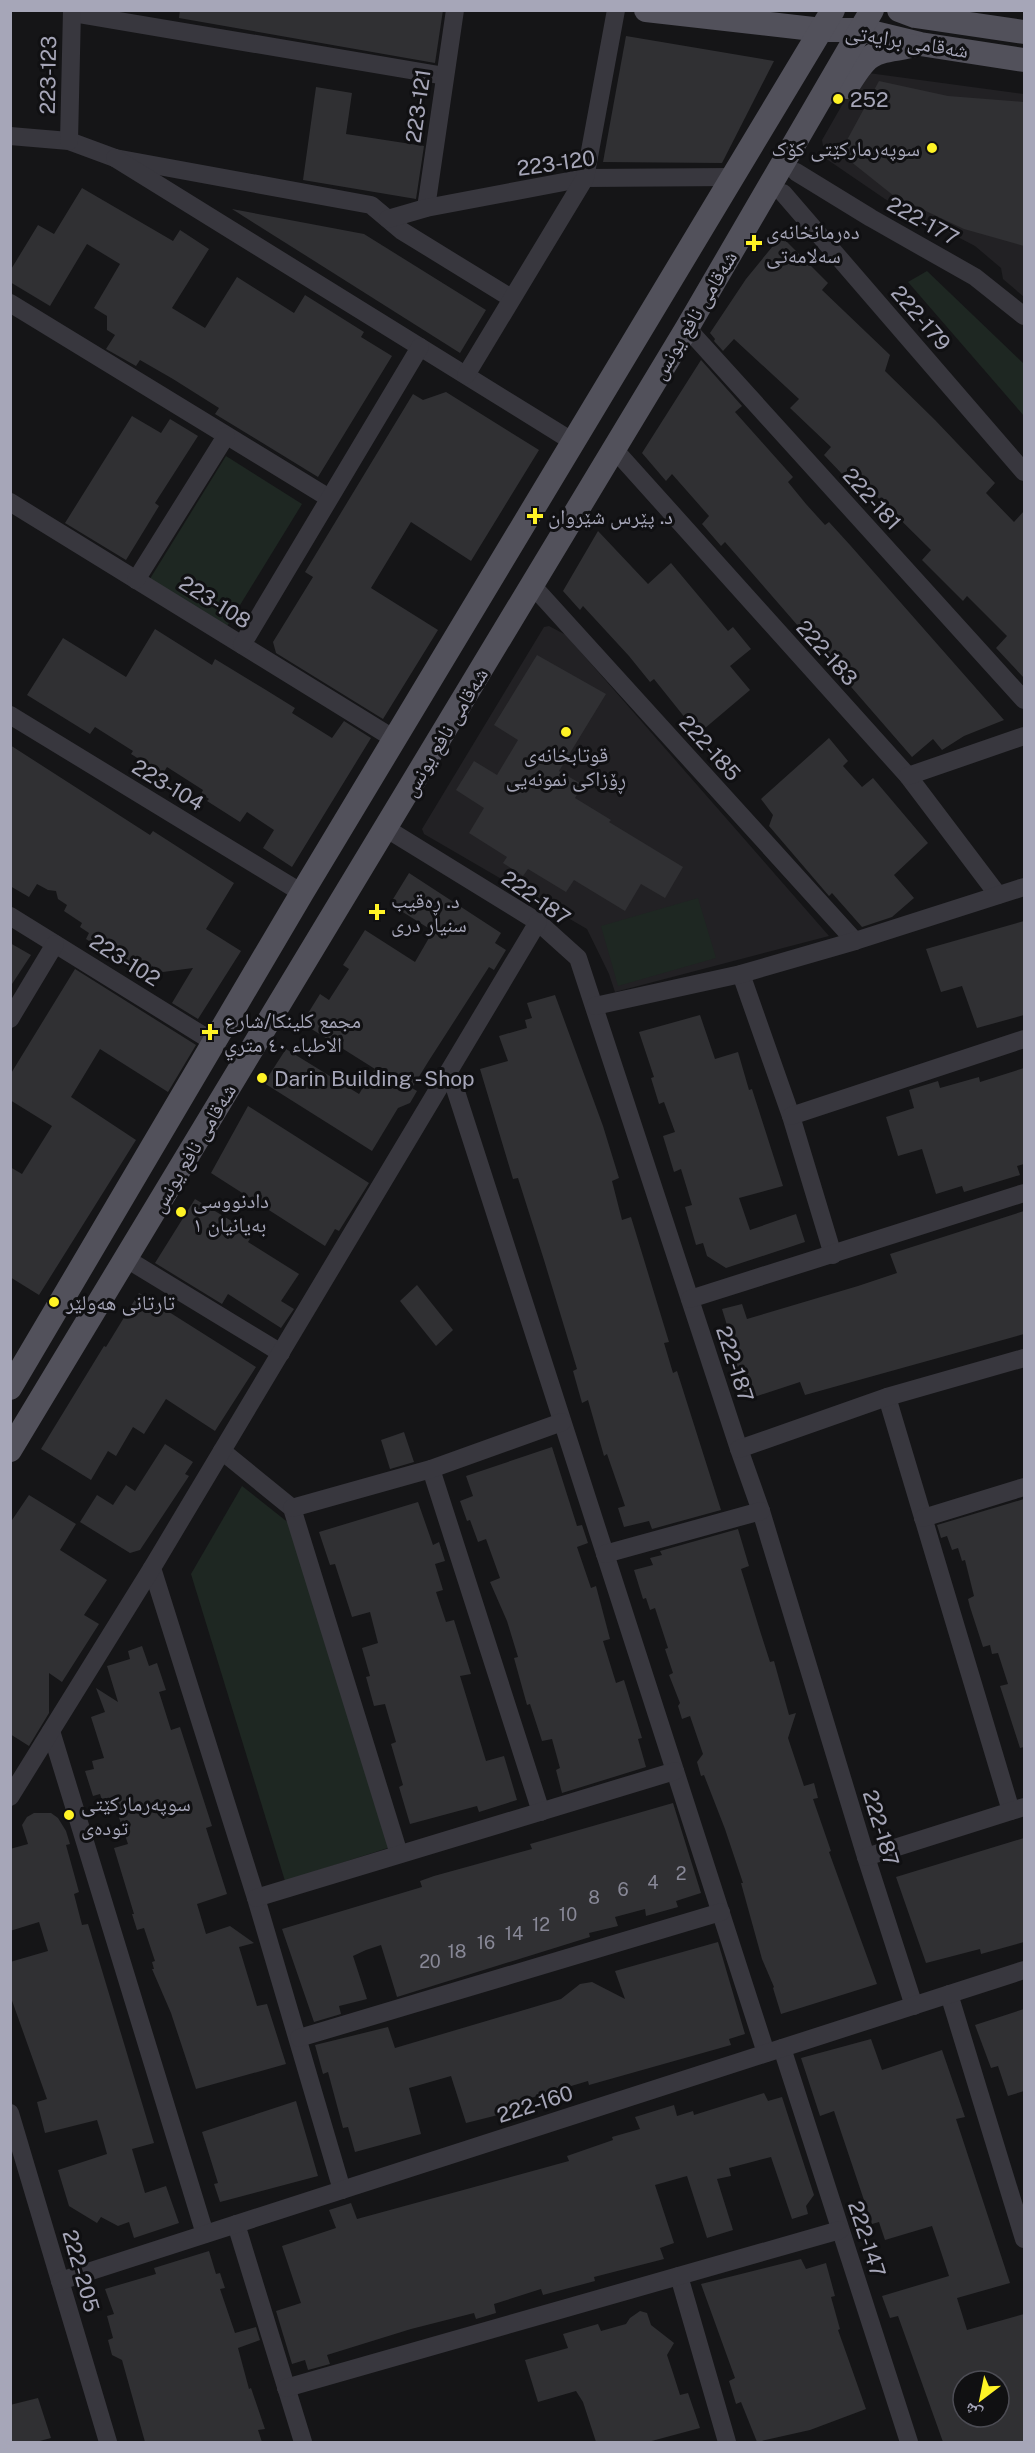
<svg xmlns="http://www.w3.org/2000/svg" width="1035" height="2453" font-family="'Public Sans','Noto Naskh Arabic',sans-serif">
<rect width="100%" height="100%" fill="#151517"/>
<!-- built -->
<g fill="#222124">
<path d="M861,72L1024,94V297L1003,279L1001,268L975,246L885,199L825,158L822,140Z"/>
<path d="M549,626L566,635L829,936L615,992L609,974L587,929L424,834L422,829L544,627Z"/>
</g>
<!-- green -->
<g fill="#1e2722">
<path d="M927,271L1024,364V416L908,282Z"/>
<path d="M226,456L302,504L224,631L148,582Z"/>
<path d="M698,898L716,958L618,986L601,926Z"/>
<path d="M242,1486L290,1524L391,1847L285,1881L191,1574Z"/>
</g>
<!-- building -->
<g fill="#303033" fill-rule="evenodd">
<path d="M180,10H443L435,63L179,18Z"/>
<path d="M626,36L774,61L722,163L603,162Z"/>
<path d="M879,81L948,96L1024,102V246L964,229L894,196L840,153Z"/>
<path d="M316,87L352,93L346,134L424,146L416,199L303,180Z"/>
<path d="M82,188L173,241L180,230L209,249L172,308L205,328L237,277L294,313L305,295L364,332L361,337L392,356L318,477L215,414L219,408L173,379L140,360L136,366L106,349L115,335L107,330V316L94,308L120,264L87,244L50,306L10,282V271L38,225L54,234Z"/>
<path d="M232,209L364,234L486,310L460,353Z"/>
<path d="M781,236L828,283L822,290L890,355L885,371L935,420L995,483L986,493L1014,522L1024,511V678L996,648L1007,636L967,596L963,601L922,560L931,550L849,469L843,475L824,455L831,447L790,408L799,399L734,339L723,351L714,341L715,339L710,333L746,279Z"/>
<path d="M701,360L742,406L735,412L793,477L788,482L806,504L825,525L829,522L850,545L1004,720L964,736L942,750L933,739L912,757L725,542L721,546L702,524L709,516L672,474L666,481L642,453Z"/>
<path d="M446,392L539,450L471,561L411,522L371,588L438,630L383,719L276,653L273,642L313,577L305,572L413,394L423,400Z"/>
<path d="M132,416L161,433L170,419L198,436L155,503L159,506L126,560L65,523Z"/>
<path d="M598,531L648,584L671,563L728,631L733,627L751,649L730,666L750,690L698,734L654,679L650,682L629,656L583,606L580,610L563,591Z"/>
<path d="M155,629L212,665L215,659L266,690L295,708L292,713L332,738L344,721L371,738L292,867L263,848L274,830L247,812L240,822L207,801L209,799L201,794L203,790L167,767L161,777L148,769L150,766L131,754L133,751L95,727L90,734L27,695L63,638L126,677Z"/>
<path d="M537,655L606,694L559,771L583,785L575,798L611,820L609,822L683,867L665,898L641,884L625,911L574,880L566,892L528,869L523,876L503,863L507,857L469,833L484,808L456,790L474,761L497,775L518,740L494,725Z"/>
<path d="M829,738L848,761L843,766L862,787L873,778L928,843L894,875L914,898L892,917L862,927L832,893L829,896L769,826L773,815L761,799Z"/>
<path d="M10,745L150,835L153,831L234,883L206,929L241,951L198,1019L172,1003L193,968L163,972L152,966L148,973L104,946L102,949L86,939L89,933L80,927L82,923L64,911L67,905L58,899L56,891L48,890L37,884L29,897L10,886Z"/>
<path d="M409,873L501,933L495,943L506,950L494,970L489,967L428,1062L412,1088L417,1091L410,1103L398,1108L372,1151L264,1083L286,1049L359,1094L375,1069L302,1023L320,994L329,1000L349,969L343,965L365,930L415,962L433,931L390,904Z"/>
<path d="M1024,921V1015L977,1028L962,986L941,992L926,949Z"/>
<path d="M10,943L31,955L10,987Z"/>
<path d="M75,969L196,1045L168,1092L100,1049L71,1097L136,1140L39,1295L10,1277V1167L22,1174L52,1126L10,1100V1075Z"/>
<path d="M555,995L603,1126L619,1178L612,1181L622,1220L631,1217L669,1342L664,1343L673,1373L677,1371L721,1510L652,1529L649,1521L624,1527L618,1508L625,1506L607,1454L604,1456L588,1400L582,1403L573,1371L577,1369L544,1260L518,1178L513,1179L480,1069L508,1061L499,1036L527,1028L525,1020L532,1018L527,1003Z"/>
<path d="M700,1015L715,1059L738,1052L749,1090L752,1089L783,1186L739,1198L750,1230L796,1214L805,1242L726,1268L707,1256L703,1243L696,1245L685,1207L692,1205L681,1169L674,1172L663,1136L675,1132L664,1102L659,1104L651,1078L654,1077L639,1032Z"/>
<path d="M1024,1068V1164L1017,1166L1020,1175L964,1192L962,1186L936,1194L922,1149L898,1156L886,1117L914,1108L909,1090L938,1081L940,1088L979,1077L980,1082Z"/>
<path d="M248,1106L369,1183L339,1231L335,1229L325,1246L211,1173Z"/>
<path d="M195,1199L253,1234L248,1242L299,1274L281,1301L294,1309L281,1328L228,1294L222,1304L155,1263Z"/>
<path d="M1024,1211V1334L805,1395L800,1382L745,1400L729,1360L737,1358L722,1309L742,1304L747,1319L858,1286L897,1273L890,1254Z"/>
<path d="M417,1285L453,1330L436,1346L400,1301Z"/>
<path d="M139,1293L256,1367L215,1431L166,1399L144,1434L133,1427L116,1456L108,1451L91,1480L41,1449L104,1346L106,1347Z"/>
<path d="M404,1432L414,1462L390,1469L381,1440Z"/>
<path d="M165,1444L193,1462L185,1474L189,1476L140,1550L130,1553L80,1522L97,1495L113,1505L126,1485L135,1491Z"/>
<path d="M552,1447L577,1526L582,1525L588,1543L577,1547L591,1588L596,1586L610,1639L603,1641L616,1683L624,1680L642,1738L638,1739L646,1767L562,1793L556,1770L560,1768L552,1739L542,1741L530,1704L527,1705L514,1658L518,1657L507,1621L490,1582L500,1578L486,1539L478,1542L470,1520L467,1521L460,1501L473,1496L466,1476Z"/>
<path d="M29,1495L76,1524L60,1550L107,1580L84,1615L99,1624L62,1682L49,1673V1713L29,1746L10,1734V1523Z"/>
<path d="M1024,1499V1747L1020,1748L1000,1686L1008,1684L998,1653L992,1654L990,1645L983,1647L970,1607L968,1599L974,1596L965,1560L962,1561L958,1548L952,1550L947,1536L941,1538L937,1525Z"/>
<path d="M418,1502L433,1545L439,1542L445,1561L435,1564L443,1590L436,1592L446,1622L454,1620L471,1674L460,1676L486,1761L504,1756L517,1800L479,1812L477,1806L410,1824L399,1787L403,1785L391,1744L396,1742L385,1704L374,1706L366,1677L370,1676L362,1648L378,1643L370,1612L352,1617L335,1564L330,1565L319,1532Z"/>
<path d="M738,1529L749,1566L741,1569L761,1634L770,1662L774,1661L789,1715L796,1713L788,1738L804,1786L814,1783L818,1798L813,1799L831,1851L829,1852L877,1984L781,2014L773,1988L774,1987L762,1959L741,1883H743L725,1829L704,1775L701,1776L697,1762L703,1754L690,1716L682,1719L678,1706L680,1703L669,1675L673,1673L665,1649L668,1648L655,1608L650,1610L646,1598L643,1599L634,1570L653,1565L650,1558L662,1555L660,1551Z"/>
<path d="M142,1646L149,1666L157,1663L166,1690L159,1692L171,1730L180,1727L212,1826L206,1828L227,1894L197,1904L206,1934L230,1926L254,1943L239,1947L257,2006L267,2004L286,2064L196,2089L171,2013L152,1969H154L152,1962L155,1961L144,1928L137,1930L132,1914H134L114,1848L128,1844L113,1800L103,1803L100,1794L93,1796L85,1771L94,1769L92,1761L104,1758L91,1717L105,1712L96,1688L118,1702L107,1666L130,1659L128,1651Z"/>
<path d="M673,1803L701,1893L676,1901L678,1907L646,1916L645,1909L615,1917L618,1926L589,1933L590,1937L397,1997L381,1945L366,1950L353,1956L367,1999L339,2006L341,2014L314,2022L282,1929L422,1887L420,1881L434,1876L532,1849L530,1844Z"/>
<path d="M34,1813H51L58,1818L66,1831L70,1844L66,1845L79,1892L74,1894L82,1925L88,1924L154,2143L132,2149L145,2193L166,2186L179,2223L134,2238L129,2222L118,2226L101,2217L97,2223L69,2206L58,2170L107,2154L102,2136L97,2120L45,2133L37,2102L47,2099L10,1995V1962L48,1951L39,1922L10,1931V1849L28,1844L22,1825L27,1817Z"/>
<path d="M1024,1838V1942L981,1954L980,1949L926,1963L896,1877Z"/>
<path d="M718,1942L745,2034L729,2039L731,2045L589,2085L588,2081L504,2106L506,2113L466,2123L451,2076L409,2088L421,2134L355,2152L348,2127L343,2128L328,2072L323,2074L315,2045L388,2027L395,2048L561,1999L580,1984L592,1982L625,1999L615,1971Z"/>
<path d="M1024,2009V2091L1008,2096L998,2066L991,2068L975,2025Z"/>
<path d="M871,2039L882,2070L942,2050L965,2117L956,2119L1010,2283L957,2298L967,2330L1024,2314V2442H943L898,2316L890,2318L882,2296L949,2276L941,2252L932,2226L885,2240L879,2222L872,2224L834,2111L820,2116L801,2058ZM963,2381H999V2417H963Z"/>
<path d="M764,2093L768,2101L782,2097L814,2195L806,2206L808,2214L792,2219L771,2157L729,2168L731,2176L717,2179L733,2230L707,2238L687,2176L655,2185L674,2243L660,2248L664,2259L594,2277L595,2281L543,2295L541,2289L494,2304L496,2313L476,2319L474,2313L411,2329L327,2355L330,2364L308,2370L305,2360L292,2364L276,2311L301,2303L282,2246L336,2228L329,2210L351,2203L357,2219L569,2161L567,2156L613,2140L612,2137L640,2129L635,2117L674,2105L677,2116L693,2111L694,2115Z"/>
<path d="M296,2101L318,2176L220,2202L214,2184L218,2183L202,2132Z"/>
<path d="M209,2251L216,2274L220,2273L225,2288L220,2289L235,2333L256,2327L260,2340L238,2348L249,2389L251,2388L265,2429L258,2430L262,2442H145L122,2360L112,2355L108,2340L113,2338L107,2316L114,2314L105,2289L156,2274L154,2268Z"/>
<path d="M801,2259L806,2269L826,2263L835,2296L831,2297L840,2329L838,2330L866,2409L810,2430L757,2442L741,2402L736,2404L729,2381L735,2378L701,2284Z"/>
<path d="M640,2311L647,2313L651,2325L674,2343L667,2355L673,2373L680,2395L688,2393L700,2428L648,2442H596L583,2402L576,2391L538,2402L525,2360L568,2348L563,2334L598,2324L601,2331L626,2324L630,2318Z"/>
<path d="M38,2398L51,2438L36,2442H10V2405Z"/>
</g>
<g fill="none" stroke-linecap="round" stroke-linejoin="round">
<!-- minor -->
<g stroke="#38373e" stroke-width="18">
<path d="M72,13L445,76"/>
<path d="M10,136L69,141L115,158L371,205L402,231L511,298"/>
<path d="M69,141L72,10"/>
<path d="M115,158L575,443"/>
<path d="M796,172L871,218L975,277L1024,316"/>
<path d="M783,193L1024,472"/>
<path d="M426,208L455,10"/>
<path d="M388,219L426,208L585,178L733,177"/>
<path d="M10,303L329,498"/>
<path d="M687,328L1024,700"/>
<path d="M466,375L585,178L616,10"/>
<path d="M614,449L908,776L998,895"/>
<path d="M10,502L396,740"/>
<path d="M136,580L226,436"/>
<path d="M532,585L855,941"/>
<path d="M242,645L420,347"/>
<path d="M10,715L302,893"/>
<path d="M908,776L1024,736"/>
<path d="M387,829L538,922L578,958L739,1449L761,1511L866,1857L914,2006"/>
<path d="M10,916L215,1043"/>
<path d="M741,974L791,1116L833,1255"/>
<path d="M595,1006L741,974L855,941L1024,887"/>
<path d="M10,1019L55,944"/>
<path d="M450,1073L766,2053"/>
<path d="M791,1116L1024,1039"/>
<path d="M125,1258L281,1353"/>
<path d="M690,1299L1024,1193"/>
<path d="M887,1397L1011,1811"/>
<path d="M739,1449L887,1397L1024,1358"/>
<path d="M222,1451L292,1508L399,1854"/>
<path d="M431,1469L541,1812"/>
<path d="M292,1508L431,1469L562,1422"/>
<path d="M923,1518L1024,1487"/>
<path d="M605,1554L761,1511"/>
<path d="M152,1568L256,1898L342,2190"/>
<path d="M51,1731L205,2234"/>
<path d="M10,1797L152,1568L538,922"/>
<path d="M866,1857L1024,1807"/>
<path d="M256,1898L675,1771"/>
<path d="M949,1994L1024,2239"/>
<path d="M299,2038L721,1912"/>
<path d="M782,2048L909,2442"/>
<path d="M10,2113L108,2442"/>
<path d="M236,2224L303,2442"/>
<path d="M679,2276L727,2442"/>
<path d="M60,2281L1024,1970"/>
<path d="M286,2388L840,2230"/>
</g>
<!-- major -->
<g stroke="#52515b" stroke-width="24">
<path d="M646,10L822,30H862L920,44L1024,60"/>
<path d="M899,10L915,16L1024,32"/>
<path d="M847,87C869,51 871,53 912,46"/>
<path d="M10,1388L302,893L833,10"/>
<path d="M10,1450L687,328L872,10"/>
</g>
</g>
<!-- markers -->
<g fill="#fff325" stroke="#101012" stroke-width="2">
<circle cx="838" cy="99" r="6"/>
<circle cx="932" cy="148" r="6"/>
<path d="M751 234h6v6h6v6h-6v6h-6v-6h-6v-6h6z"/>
<path d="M532 507h6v6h6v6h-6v6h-6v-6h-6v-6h6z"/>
<circle cx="566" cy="732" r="6"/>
<path d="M374 903h6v6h6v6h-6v6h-6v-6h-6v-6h6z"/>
<path d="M207 1023h6v6h6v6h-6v6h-6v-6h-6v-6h6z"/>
<circle cx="262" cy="1078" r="6"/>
<circle cx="181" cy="1212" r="6"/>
<circle cx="54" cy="1302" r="6"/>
<circle cx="69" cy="1815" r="6"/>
</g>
<g text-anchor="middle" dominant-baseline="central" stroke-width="6" stroke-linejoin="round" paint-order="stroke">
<!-- number labels -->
<g font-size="18" fill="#888897">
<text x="681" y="1873">2</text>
<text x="653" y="1882">4</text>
<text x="623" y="1889">6</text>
<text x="594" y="1897">8</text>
<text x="568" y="1914">10</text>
<text x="541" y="1924">12</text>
<text x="514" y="1933">14</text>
<text x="486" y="1942">16</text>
<text x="457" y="1951">18</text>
<text x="430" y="1961">20</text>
</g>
<!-- street labels -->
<g font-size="21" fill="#a6a6b8" stroke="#101012">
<text transform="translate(907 41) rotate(9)">شەقامی برایەتی</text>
<text transform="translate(48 75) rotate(-89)">223-123</text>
<text transform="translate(418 106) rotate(-82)">223-121</text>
<text transform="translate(556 163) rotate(-8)">223-120</text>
<text transform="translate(923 221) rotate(29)">222-177</text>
<text transform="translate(694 315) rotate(-59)">شەقامی نافع یونس</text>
<text transform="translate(921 318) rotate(49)">222-179</text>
<text transform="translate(872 499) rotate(48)">222-181</text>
<text transform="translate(215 602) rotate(32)">223-108</text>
<text transform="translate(827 653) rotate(48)">222-183</text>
<text transform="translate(445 732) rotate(-59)">شەقامی نافع یونس</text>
<text transform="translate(710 748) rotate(48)">222-185</text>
<text transform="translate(168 785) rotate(31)">223-104</text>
<text transform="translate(536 898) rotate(35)">222-187</text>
<text transform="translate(125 960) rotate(32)">223-102</text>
<text transform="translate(193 1148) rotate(-59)">شەقامی نافع یونس</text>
<text transform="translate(735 1364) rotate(72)">222-187</text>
<text transform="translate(881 1828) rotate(73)">222-187</text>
<text transform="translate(535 2104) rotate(-18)">222-160</text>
<text transform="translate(867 2239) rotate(72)">222-147</text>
<text transform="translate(81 2271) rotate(74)">222-205</text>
</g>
<!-- poi labels -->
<g font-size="21" fill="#a6a6b8" stroke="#101012" text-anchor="start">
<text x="850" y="99">252</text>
<text x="920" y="148" text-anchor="end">سوپەرمارکێتی کۆک</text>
<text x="766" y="231">دەرمانخانەی<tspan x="766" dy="24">سەلامەتی</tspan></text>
<text x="548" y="516">د. پێرس شێروان</text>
<text x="566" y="754" text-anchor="middle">قوتابخانەی<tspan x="566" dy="24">ڕۆزاکی نمونەیی</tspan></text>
<text x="391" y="900">د. ڕەقیب<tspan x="391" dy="24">سنیار دری</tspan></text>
<text x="224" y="1020">مجمع كلينكا/شارع<tspan x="224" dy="24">الاطباء ٤٠ متري</tspan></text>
<text x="274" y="1078">Darin Building - Shop</text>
<text x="193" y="1200">دادنووسی<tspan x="193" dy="24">بەیانیان ١</tspan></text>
<text x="66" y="1302">تارتانی هەولێر</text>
<text x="81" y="1803">سوپەرمارکێتی<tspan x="81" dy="24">تودەی</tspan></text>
</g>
</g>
<!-- border -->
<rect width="1035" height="2453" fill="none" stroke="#a6a6b8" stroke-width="24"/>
<!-- north arrow -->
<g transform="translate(981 2399) rotate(212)"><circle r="28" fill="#101012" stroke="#4c4c54" stroke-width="1.5"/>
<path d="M0-4.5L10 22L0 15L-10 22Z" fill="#fff325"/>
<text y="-9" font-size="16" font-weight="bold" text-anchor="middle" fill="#a6a6b8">ش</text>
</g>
</svg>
